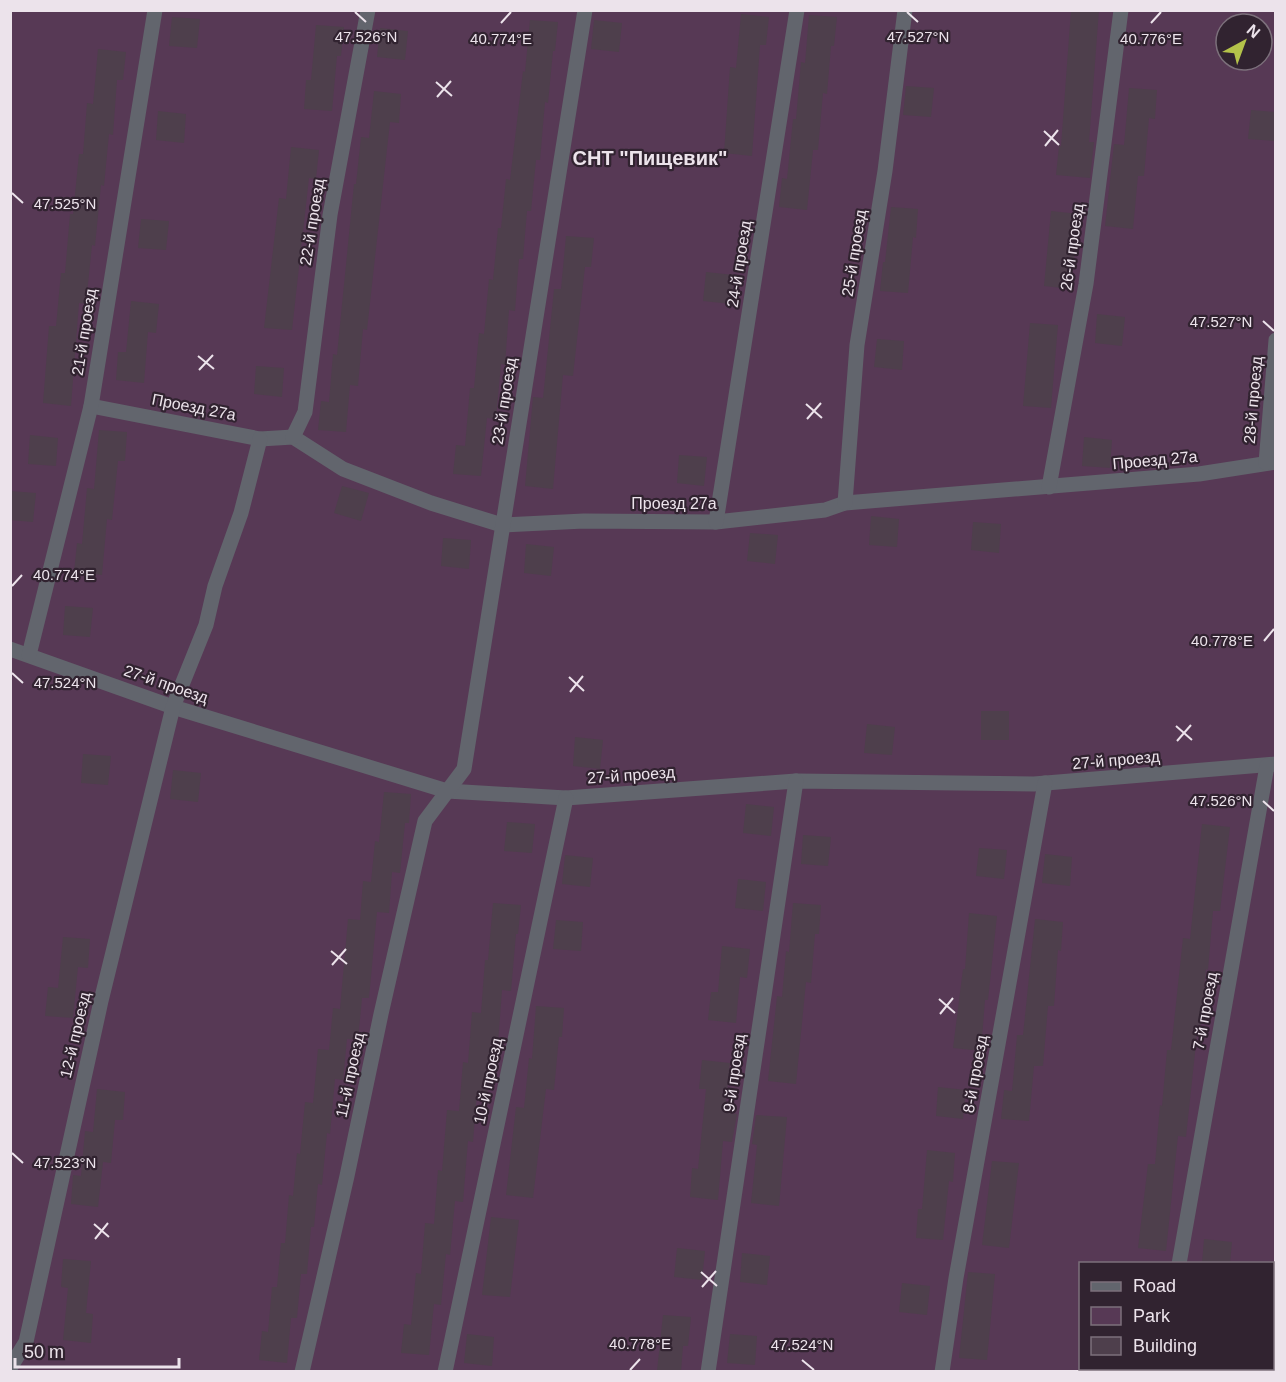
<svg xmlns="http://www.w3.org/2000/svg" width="1286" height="1382" font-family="Arial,sans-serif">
<rect width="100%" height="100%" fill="#312330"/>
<!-- green -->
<path fill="#573955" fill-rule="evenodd" d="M11,11H1275V1371H11ZM1226,24H1262V60H1226ZM1080,1264H1272V1368H1080Z"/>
<!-- building -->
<g fill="#4e3f4c">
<path d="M1071,10H1099L1089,142H1094L1090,178L1056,175L1059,146H1061Z"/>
<path d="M741,14L769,17L766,45H760L752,156L724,153L730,67L736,68Z"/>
<path d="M809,15L837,17L834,46H831L827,94L823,93L818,150H813L807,210L779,207L782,178L787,179L793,119H796L801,62L805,63Z"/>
<path d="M172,17L200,19L197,48L169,46Z"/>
<path d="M530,20L558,22L555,51H553L548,103L545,102L540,160H536L531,211H527L523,259H519L515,311L509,310L505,365L501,364L496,419L487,418L481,476L453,474L456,445L465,446L470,388H474L479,333L484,334L489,279L493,280L498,228H501L506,179L510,180L523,71L525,72Z"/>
<path d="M594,20L622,23L619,52L591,49Z"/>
<path d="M316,25L344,27L341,56H337L332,111L304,109L306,80H311Z"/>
<path d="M380,28L408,31L405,60L377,57Z"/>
<path d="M98,49L126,52L123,80H117L113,135L109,134L104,186L101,185L95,246L92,245L86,304L79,303L71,406L43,403L49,326H56L61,273H65L70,214H73L79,154H83L87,103L93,104Z"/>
<path d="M906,86L934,88L931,117L903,115Z"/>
<path d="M1129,88L1157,90L1155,119L1149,118L1144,176H1138L1133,229L1105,226L1114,144L1124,145Z"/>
<path d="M374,91L401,94L399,123L390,122L367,330L363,329L358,386L350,385L346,432L318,430L321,401L329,402L333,354L337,355L354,184H356L361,137L369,138Z"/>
<path d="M1251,110L1275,112V141L1248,139Z"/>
<path d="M158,111L186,114L184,143L156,140Z"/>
<path d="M291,147L319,150L316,179L309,178L292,330L264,328L279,198L286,199Z"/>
<path d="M891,207L918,209L916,238L913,237L908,293L880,291L883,262H885Z"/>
<path d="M1051,211L1079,214L1071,289L1044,286Z"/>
<path d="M141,219L169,221L166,250L138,248Z"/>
<path d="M566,236L594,238L591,267H585L573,376L563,375L553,489L525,486L533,397L543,398L554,289H561Z"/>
<path d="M706,272L734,275L731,304L703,301Z"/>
<path d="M131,301L159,304L156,333L148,332L144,383L116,380L118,352H126Z"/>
<path d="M1097,314L1125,317L1122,346L1095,343Z"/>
<path d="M1030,323L1058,325L1051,408L1023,406Z"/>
<path d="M877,339L904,341L902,370L874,367Z"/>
<path d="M256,366L284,368L282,397L254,394Z"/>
<path d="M99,430L127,432L125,461H118L112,520L107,519L102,575L74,572L77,543L82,544L87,488L94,489Z"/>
<path d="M30,435L58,438L56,466L28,464Z"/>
<path d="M1084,437L1112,440L1110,468L1082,466Z"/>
<path d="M679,455L707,457L704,486L677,483Z"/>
<path d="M342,486L369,493L361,521L334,513Z"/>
<path d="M10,491L36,493L33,522L10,520Z"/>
<path d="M871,516L899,519L897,547L869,545Z"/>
<path d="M973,522L1001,524L999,553L971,550Z"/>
<path d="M750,533L778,535L775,564L747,561Z"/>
<path d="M443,538L471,540L469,569L441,566Z"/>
<path d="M526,544L554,547L551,576L524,573Z"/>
<path d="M65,606L93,608L90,637L63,635Z"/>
<rect x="981" y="711" width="28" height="29"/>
<path d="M867,724L895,727L892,755L864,753Z"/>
<path d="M575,737L603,740L600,769L573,766Z"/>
<path d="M83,754L111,756L108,785L81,783Z"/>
<path d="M173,770L201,773L198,802L170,799Z"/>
<path d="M384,792L411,794L409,823H405L400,873L392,872L389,913L377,912L369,998H362L358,1040L347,1039L343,1080L335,1079L330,1134L327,1133L322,1185L318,1184L314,1227H311L307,1274H301L297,1318H291L287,1363L259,1360L262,1331L268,1332L272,1287H277L281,1243H285L289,1195L293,1196L297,1153L300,1154L305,1102L313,1103L318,1049L329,1050L333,1008L340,1009L348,919L360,920L363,881L371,882L375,841L379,842Z"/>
<path d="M746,804L774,807L771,836L743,833Z"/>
<path d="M507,822L535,824L532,853L504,851Z"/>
<path d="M1202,824L1230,827L1220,911H1213L1208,970L1206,969L1201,1025H1198L1186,1137L1178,1136L1166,1251L1138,1248L1148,1164H1155L1160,1105L1162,1106L1167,1050H1171L1183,938L1190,939Z"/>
<path d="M803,835L831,837L828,866L801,864Z"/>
<path d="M979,848L1007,850L1004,879L976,876Z"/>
<path d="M1045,854L1072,857L1070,886L1042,883Z"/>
<path d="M565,855L593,858L590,887L562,884Z"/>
<path d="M738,879L766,882L763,911L735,908Z"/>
<path d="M493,903L521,905L518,934H516L511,991L502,990L498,1044L493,1043L488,1094L477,1093L473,1142L468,1141L463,1202L455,1201L450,1255L446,1254L441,1305L434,1304L429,1355L401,1353L404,1324L411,1325L416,1273L421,1274L425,1223L434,1224L438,1170L442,1171L447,1110L459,1111L463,1062L468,1063L472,1012L481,1013L485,960H488Z"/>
<path d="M793,903L821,905L819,934H815L811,983L806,982L796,1084L768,1081L777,996L782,997L786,951L789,952Z"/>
<path d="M969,913L997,916L988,1000H985L981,1051L953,1048L963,969H965Z"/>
<path d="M1035,919L1063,922L1061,951L1058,950L1054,1006H1048L1043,1066H1034L1029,1121L1001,1119L1004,1090L1012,1091L1017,1035H1023Z"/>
<path d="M556,920L583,922L581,951L553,949Z"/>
<path d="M63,937L90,939L88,968L78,967L73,1018L45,1016L48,987L58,988Z"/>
<path d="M722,946L750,949L747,978L740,977L736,1023L708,1020L711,992H718Z"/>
<path d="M536,1006L564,1008L562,1037H559L554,1090L546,1089L533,1198L506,1195L516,1107L524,1108L529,1058L532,1059Z"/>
<path d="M702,1060L730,1063L725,1112L737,1114L732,1142L723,1141L718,1200L690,1197L692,1168L698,1169L706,1089H699Z"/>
<path d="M938,1087L966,1090L963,1119L936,1116Z"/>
<path d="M97,1089L125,1092L123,1120H115L111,1163L103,1162L98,1207L71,1204L73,1175L81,1176L85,1131L93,1132Z"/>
<path d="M756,1115L787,1117L779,1206L751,1203L757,1145L752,1144Z"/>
<path d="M927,1150L955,1153L953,1182L949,1181L943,1240L916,1238L918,1209H922Z"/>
<path d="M992,1161L1019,1163L1009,1248L982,1245Z"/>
<path d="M491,1217L519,1220L510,1297L482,1295Z"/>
<path d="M1204,1239L1232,1242L1230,1263H1202Z"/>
<path d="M677,1248L705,1251L702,1280L674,1277Z"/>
<path d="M742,1253L770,1256L767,1285L740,1282Z"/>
<path d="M63,1259L91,1261L86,1313L93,1314L91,1343L63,1340L68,1288L61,1287Z"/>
<path d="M968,1272L995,1274L987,1360L959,1358Z"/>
<path d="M902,1283L930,1286L927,1315L899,1312Z"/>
<path d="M663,1315L691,1317L688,1346H683L681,1371H657Z"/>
<path d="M467,1334L494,1337L492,1366L464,1363Z"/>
<path d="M730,1334L757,1336L755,1365L727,1363Z"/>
</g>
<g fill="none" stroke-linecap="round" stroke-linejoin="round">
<!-- minor -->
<g stroke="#62656d" stroke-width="15">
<path d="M91,406L260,439L293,437L343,469L431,503L502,525L584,521L716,522L825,510L845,503L1199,474L1276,462"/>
<path d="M293,437L305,412L330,215L368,10"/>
<path d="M1266,463L1276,340"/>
<path d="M1049,487L1086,284L1121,10"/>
<path d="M845,503L857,345L885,171L905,10"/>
<path d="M716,522L797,10"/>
<path d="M10,649L173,707L447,791L566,798L796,781L1034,784L1276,764"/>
<path d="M29,655L91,406L155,10"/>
<path d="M1179,1264L1267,766"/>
<path d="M10,1368L26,1342L101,1001L173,707L206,625L215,586L241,513L260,439"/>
<path d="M302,1372L347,1176L381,1014L425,821L464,769L585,10"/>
<path d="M445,1372L566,798"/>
<path d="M708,1372L796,781"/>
<path d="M942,1372L956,1278L1045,783"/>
<path d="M1160,1372L1161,1368"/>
</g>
</g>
<!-- ticks -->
<path fill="none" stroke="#ece3eb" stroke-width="2" d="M355,12L366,22M907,12L918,22M501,23L511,12M1151,23L1161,12M436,82L452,96M437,97L451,81M1044,131L1059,145M1045,146L1058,130M12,193L23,203M1263,321L1274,331M198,356L214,369M199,370L213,355M806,404L822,418M807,419L821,403M12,586L22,575M1264,641L1274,629M12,673L23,683M569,677L584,691M570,692L583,676M1176,726L1192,740M1177,741L1191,725M1263,801L1274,811M331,951L347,964M332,965L346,949M939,999L955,1013M940,1014L953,998M12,1153L23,1163M94,1224L109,1237M95,1239L108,1223M701,1272L717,1286M702,1287L716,1271M802,1360L814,1370M630,1370L640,1359"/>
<g text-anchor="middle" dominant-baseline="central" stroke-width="4.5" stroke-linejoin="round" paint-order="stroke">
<!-- street labels -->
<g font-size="16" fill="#ece3eb" stroke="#312330">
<text transform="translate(312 222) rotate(-81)">22-й проезд</text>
<text transform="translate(1072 247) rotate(-82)">26-й проезд</text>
<text transform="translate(854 253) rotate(-81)">25-й проезд</text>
<text transform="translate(739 264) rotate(-81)">24-й проезд</text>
<text transform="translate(84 332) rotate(-81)">21-й проезд</text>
<text transform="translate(1253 400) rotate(-85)">28-й проезд</text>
<text transform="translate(504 401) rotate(-81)">23-й проезд</text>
<text transform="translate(194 407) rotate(11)">Проезд 27а</text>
<text transform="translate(1155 460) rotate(-5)">Проезд 27а</text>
<text x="674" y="503">Проезд 27а</text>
<text transform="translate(166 684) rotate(19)">27-й проезд</text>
<text transform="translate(1116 760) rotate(-5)">27-й проезд</text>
<text transform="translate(631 775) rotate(-4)">27-й проезд</text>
<text transform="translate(1205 1011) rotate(-80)">7-й проезд</text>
<text transform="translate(75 1035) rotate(-77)">12-й проезд</text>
<text transform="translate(734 1073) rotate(-82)">9-й проезд</text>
<text transform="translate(975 1074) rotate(-80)">8-й проезд</text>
<text transform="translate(350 1075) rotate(-78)">11-й проезд</text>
<text transform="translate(488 1081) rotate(-78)">10-й проезд</text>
</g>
<!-- quarter labels -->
<g font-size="20" font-weight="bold" fill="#ece3eb" stroke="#312330">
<text x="650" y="158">СНТ "Пищевик"</text>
</g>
</g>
<g font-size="15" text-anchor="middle" fill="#ece3eb" stroke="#312330" stroke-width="4.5" stroke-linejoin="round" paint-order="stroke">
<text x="366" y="42">47.526°N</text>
<text x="918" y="42">47.527°N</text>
<text x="501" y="44">40.774°E</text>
<text x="1151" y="44">40.776°E</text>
<text x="65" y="209">47.525°N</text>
<text x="1221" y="327">47.527°N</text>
<text x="64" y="580">40.774°E</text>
<text x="1222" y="646">40.778°E</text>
<text x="65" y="688">47.524°N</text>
<text x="1221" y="806">47.526°N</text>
<text x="65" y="1168">47.523°N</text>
<text x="640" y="1349">40.778°E</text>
<text x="802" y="1350">47.524°N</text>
</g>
<!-- border -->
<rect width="1286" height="1382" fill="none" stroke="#ece3eb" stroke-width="24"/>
<!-- legend -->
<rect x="1079" y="1262" width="195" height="108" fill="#312330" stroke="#7c707b" stroke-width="1.5"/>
<rect x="1091" y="1282" width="30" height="9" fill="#62656d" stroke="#7c707b" stroke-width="1.5"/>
<text x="1133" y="1292" font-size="18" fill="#ece3eb">Road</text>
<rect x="1091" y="1307" width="30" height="18" fill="#573955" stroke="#7c707b" stroke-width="1.5"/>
<text x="1133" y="1322" font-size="18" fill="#ece3eb">Park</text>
<rect x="1091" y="1337" width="30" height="18" fill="#4e3f4c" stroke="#7c707b" stroke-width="1.5"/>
<text x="1133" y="1352" font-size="18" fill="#ece3eb">Building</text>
<!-- north arrow -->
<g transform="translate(1244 42) rotate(41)"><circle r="28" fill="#312330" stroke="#7c707b" stroke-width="1.5"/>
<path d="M0-4.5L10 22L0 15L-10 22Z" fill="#b4c24a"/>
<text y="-9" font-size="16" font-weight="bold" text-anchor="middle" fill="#ece3eb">N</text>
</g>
<!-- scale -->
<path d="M15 1358v9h164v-9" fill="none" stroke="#ece3eb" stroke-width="3"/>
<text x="24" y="1358" font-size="18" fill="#ece3eb" stroke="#312330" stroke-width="4.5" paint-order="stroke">50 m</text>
</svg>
